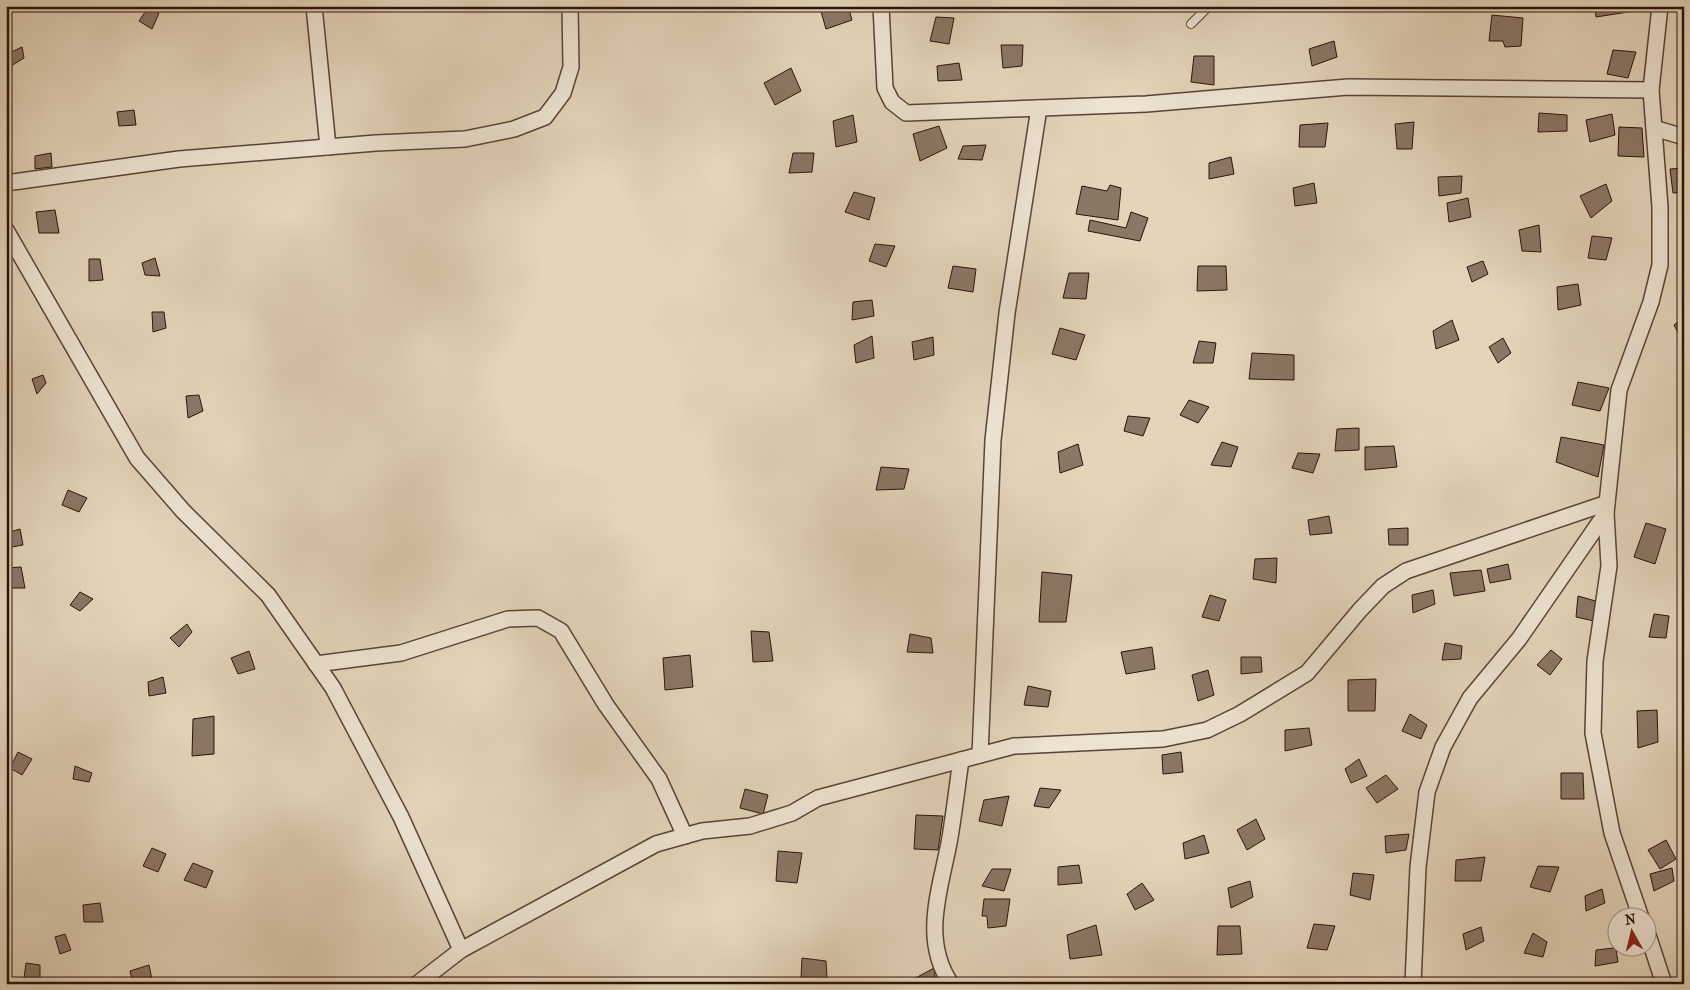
<svg xmlns="http://www.w3.org/2000/svg" width="1690" height="990" font-family="'IM FELL French Canon',serif">
<rect width="100%" height="100%" fill="#e3d4ba"/>
<filter id="stains"><feTurbulence type="fractalNoise" baseFrequency=".004" numOctaves="4"/><feColorMatrix values="0 0 0 0 .2 0 0 0 0 .09 0 0 0 0 .02 0 0 0 .5 -.17"/></filter>
<radialGradient id="worn" r=".72"><stop offset=".6" stop-color="#630" stop-opacity="0"/><stop offset="1" stop-color="#630" stop-opacity=".3"/></radialGradient>
<!-- building -->
<g fill="#8b7766" stroke="#2c130a">
<path d="M824,6H848L852,20L826,29L820,8Z"/>
<path d="M1595,6H1641V10L1596,17Z"/>
<path d="M147,9L159,13L152,29L139,21Z"/>
<path d="M1492,15L1523,18L1521,46L1505,47L1503,41H1489Z"/>
<path d="M936,17L954,18L949,44L930,41Z"/>
<path d="M1334,41L1337,57L1312,66L1309,49Z"/>
<path d="M1001,45H1023L1022,66L1003,68Z"/>
<path d="M22,47L24,58L11,66L7,54Z"/>
<path d="M1613,50L1636,52L1628,78L1607,74Z"/>
<path d="M1194,56H1214V85L1191,82Z"/>
<path d="M959,63L962,80L938,81L937,66Z"/>
<path d="M791,68L801,91L775,105L764,83Z"/>
<path d="M134,110L136,125L119,126L117,112Z"/>
<path d="M1539,113L1567,115V131L1538,132Z"/>
<path d="M1612,114L1615,135L1590,142L1586,120Z"/>
<path d="M853,115L857,142L836,147L833,121Z"/>
<path d="M1414,122L1412,149H1397L1395,124Z"/>
<path d="M1328,123L1325,147H1299L1300,125Z"/>
<path d="M939,126L947,148L920,161L913,134Z"/>
<path d="M1619,127L1642,128L1644,157L1618,156Z"/>
<path d="M986,145L982,160L958,159L963,146Z"/>
<path d="M51,153L52,167L35,169V156Z"/>
<path d="M793,153H814L812,172L789,173Z"/>
<path d="M1231,157L1234,174L1209,179V163Z"/>
<path d="M1684,168V192L1673,193L1670,169Z"/>
<path d="M1462,176L1461,193L1439,196L1438,177Z"/>
<path d="M1314,183L1317,203L1295,206L1293,188Z"/>
<path d="M1606,184L1612,201L1591,218L1580,196Z"/>
<path d="M1110,185L1121,188L1118,220L1076,214L1082,186L1107,191Z"/>
<path d="M854,192L875,198L869,220L845,212Z"/>
<path d="M1468,198L1471,217L1449,222L1447,203Z"/>
<path d="M55,210L59,233H39L36,212Z"/>
<path d="M1131,212L1148,218L1140,241L1088,231L1090,220L1126,228Z"/>
<path d="M1539,225L1541,252L1522,251L1519,230Z"/>
<path d="M1592,236L1612,238L1606,260L1588,258Z"/>
<path d="M875,244L895,246L886,267L869,261Z"/>
<path d="M155,258L160,276L145,275L142,263Z"/>
<path d="M89,259H100L103,280L89,281Z"/>
<path d="M1483,261L1488,274L1472,282L1467,267Z"/>
<path d="M953,266L976,269L973,292L948,288Z"/>
<path d="M1198,266H1226L1227,290L1197,291Z"/>
<path d="M1069,273H1089L1086,299L1063,298Z"/>
<path d="M1578,284L1581,305L1558,310L1557,287Z"/>
<path d="M872,300L874,316L852,320L853,302Z"/>
<path d="M152,312H164L166,328L153,332Z"/>
<path d="M1684,317V339L1682,340L1674,325Z"/>
<path d="M1452,320L1459,340L1436,349L1433,331Z"/>
<path d="M1060,328L1085,335L1076,360L1052,354Z"/>
<path d="M872,336L874,358L856,363L854,345Z"/>
<path d="M933,337L934,355L914,360L912,342Z"/>
<path d="M1503,338L1511,353L1498,363L1489,347Z"/>
<path d="M1199,341L1216,343L1213,363H1193Z"/>
<path d="M1252,353L1294,355V380L1249,379Z"/>
<path d="M43,375L46,383L37,394L32,379Z"/>
<path d="M1578,382L1609,388L1600,411L1572,405Z"/>
<path d="M199,395L203,411L188,418L186,396Z"/>
<path d="M1189,400L1209,407L1198,423L1180,415Z"/>
<path d="M1128,416L1150,418L1143,436L1124,431Z"/>
<path d="M1359,428V450L1335,451L1337,429Z"/>
<path d="M1561,437L1604,445L1598,477L1556,462Z"/>
<path d="M1222,442L1238,447L1231,467L1211,465Z"/>
<path d="M1078,444L1083,465L1060,473L1058,452Z"/>
<path d="M1394,446L1397,467L1365,470V447Z"/>
<path d="M1298,453L1320,454L1313,473L1292,468Z"/>
<path d="M881,467L909,469L904,489L876,490Z"/>
<path d="M68,490L87,498L79,512L62,505Z"/>
<path d="M1329,516L1332,533L1310,535L1308,520Z"/>
<path d="M1646,523L1666,529L1655,564L1634,557Z"/>
<path d="M1408,528V545H1389L1388,529Z"/>
<path d="M20,529L23,545L6,548V533Z"/>
<path d="M1277,558L1276,583L1253,579L1255,559Z"/>
<path d="M1508,564L1511,579L1490,583L1487,569Z"/>
<path d="M21,567L25,588H6V568Z"/>
<path d="M1481,570L1485,591L1454,596L1450,573Z"/>
<path d="M1042,572L1072,575L1066,622H1039Z"/>
<path d="M1433,590L1435,604L1413,613L1412,595Z"/>
<path d="M80,592L93,599L80,611L70,605Z"/>
<path d="M1210,595L1226,600L1219,621L1202,617Z"/>
<path d="M1578,596L1599,602L1594,621L1576,617Z"/>
<path d="M1654,614L1669,616L1666,638L1649,637Z"/>
<path d="M187,624L192,632L179,647L170,638Z"/>
<path d="M751,631L769,632L773,661L753,662Z"/>
<path d="M910,634L931,638L933,653L907,652Z"/>
<path d="M1445,643L1462,646L1461,659L1442,660Z"/>
<path d="M1152,647L1155,669L1126,674L1121,652Z"/>
<path d="M1551,650L1562,659L1550,675L1537,665Z"/>
<path d="M249,651L255,669L238,674L231,658Z"/>
<path d="M690,655L693,687L665,690L663,658Z"/>
<path d="M1241,657H1261L1262,672L1241,674Z"/>
<path d="M1208,670L1214,695L1198,701L1192,675Z"/>
<path d="M163,677L166,693L149,696L148,682Z"/>
<path d="M1376,679L1375,711H1348V680Z"/>
<path d="M1028,686L1051,691L1048,707L1024,705Z"/>
<path d="M1657,710L1658,742L1638,748L1637,711Z"/>
<path d="M1410,714L1427,725L1421,739L1402,731Z"/>
<path d="M214,716V754L192,756L193,719Z"/>
<path d="M1309,728L1312,745L1285,751V730Z"/>
<path d="M18,752L32,759L22,775L10,768Z"/>
<path d="M1181,752L1183,772L1163,774L1162,755Z"/>
<path d="M1359,759L1367,776L1351,783L1345,769Z"/>
<path d="M75,766L92,773L89,782L73,779Z"/>
<path d="M1561,773H1583L1584,799H1561Z"/>
<path d="M1386,775L1398,789L1377,803L1366,788Z"/>
<path d="M1040,788L1061,790L1049,808L1034,806Z"/>
<path d="M745,789L768,795L763,814L740,808Z"/>
<path d="M1009,796L1002,826L979,821L984,800Z"/>
<path d="M916,815L943,816L938,850L914,849Z"/>
<path d="M1256,819L1265,839L1247,850L1237,830Z"/>
<path d="M1409,834L1406,850L1386,853L1385,836Z"/>
<path d="M1204,835L1209,853L1185,859L1183,843Z"/>
<path d="M1666,840L1676,859L1660,869L1648,850Z"/>
<path d="M152,848L166,854L158,872L143,866Z"/>
<path d="M778,851L802,853L797,883L776,881Z"/>
<path d="M1485,857L1481,881H1455L1456,860Z"/>
<path d="M193,863L213,871L206,888L184,880Z"/>
<path d="M1079,865L1082,883L1058,885V867Z"/>
<path d="M1538,866L1559,867L1550,892L1530,887Z"/>
<path d="M1672,868L1674,881L1654,891L1650,874Z"/>
<path d="M992,869H1011L1004,891L982,886Z"/>
<path d="M1353,873L1374,875L1370,900L1350,895Z"/>
<path d="M1250,881L1253,897L1231,908L1228,888Z"/>
<path d="M1142,883L1154,900L1135,910L1127,894Z"/>
<path d="M1602,889L1605,903L1586,911L1585,896Z"/>
<path d="M984,899H1010L1006,926L988,928L987,916H982Z"/>
<path d="M100,903L103,922H84L83,905Z"/>
<path d="M1314,924L1335,926L1327,950L1307,948Z"/>
<path d="M1096,925L1102,955L1070,959L1067,935Z"/>
<path d="M1218,926H1240L1242,954L1217,955Z"/>
<path d="M1481,927L1484,941L1466,950L1463,934Z"/>
<path d="M1533,933L1547,942L1543,957L1524,953Z"/>
<path d="M65,934L71,950L60,954L55,937Z"/>
<path d="M1614,948L1616,949L1618,962L1595,966L1596,950Z"/>
<path d="M802,958L826,961L827,978L801,979Z"/>
<path d="M26,963L40,965V981L24,978Z"/>
<path d="M149,965L153,984H133L130,971Z"/>
<path d="M934,968L936,984H913L912,980Z"/>
</g>
<g fill="none" stroke-linecap="round" stroke-linejoin="round">
<!-- service casing -->
<g stroke="#5a4336" stroke-width="10">
<path id="service" d="M1191,24L1209,6"/>
</g>
<!-- minor casing -->
<g stroke="#5a4336" stroke-width="18">
<g id="minor">
<path d="M314,6L328,147"/>
<path d="M881,6L885,88L892,102L906,113L1146,104L1348,87L1651,90"/>
<path d="M1654,128L1684,137"/>
<path d="M6,183L179,159L376,143L465,139L514,129L545,117L563,93L571,67L570,6"/>
<path d="M6,230L137,458L183,511L268,595L333,688L401,817L461,950"/>
<path d="M316,664L401,653L508,619L538,618L561,631L606,705L659,779L685,836"/>
<path d="M980,755L993,440L1007,313L1039,108"/>
<path d="M1641,918L1612,833L1593,733L1595,661L1609,566L1606,513L1619,390L1651,302L1660,265V207L1651,90L1660,6"/>
<path d="M1648,935L1664,984"/>
<path d="M417,984L461,950L656,844L702,831L750,826L792,813L818,798L1014,746L1163,739L1207,730L1240,714L1307,673L1360,610L1383,586L1406,571L1607,503"/>
<path d="M951,984C921,940 940,890 949,843C954,815 957,787 961,760"/>
<path d="M1413,984L1418,867L1427,792L1443,747L1470,698L1519,639L1606,513"/>
</g>
</g>
<!-- service -->
<use href="#service" stroke="#ede3d2" stroke-width="8"/>
<!-- minor -->
<use href="#minor" stroke="#ede3d2" stroke-width="15"/>
</g>
<!-- margin -->
<rect width="1690" height="990" fill="none" stroke="#e3d4ba" stroke-width="25"/>
<rect x="8" y="8" width="1675" height="975" fill="none" stroke="#2c130a" stroke-width="2.5"/>
<rect x="12" y="12" width="1665" height="965" fill="none" stroke="#2c130a"/>
<!-- north arrow -->
<g transform="translate(1632 932) rotate(352)"><circle r="24" fill="#ede3d2" stroke="#a09082"/>
<path d="M0-4L9 19L0 12L-9 19Z" fill="#8f2418"/>
<text y="-8" font-size="14" font-weight="bold" text-anchor="middle" fill="#2c130a">N</text>
</g>
<rect width="100%" height="100%" filter="url(#stains)"/>
<rect width="100%" height="100%" fill="url(#worn)"/>
</svg>
